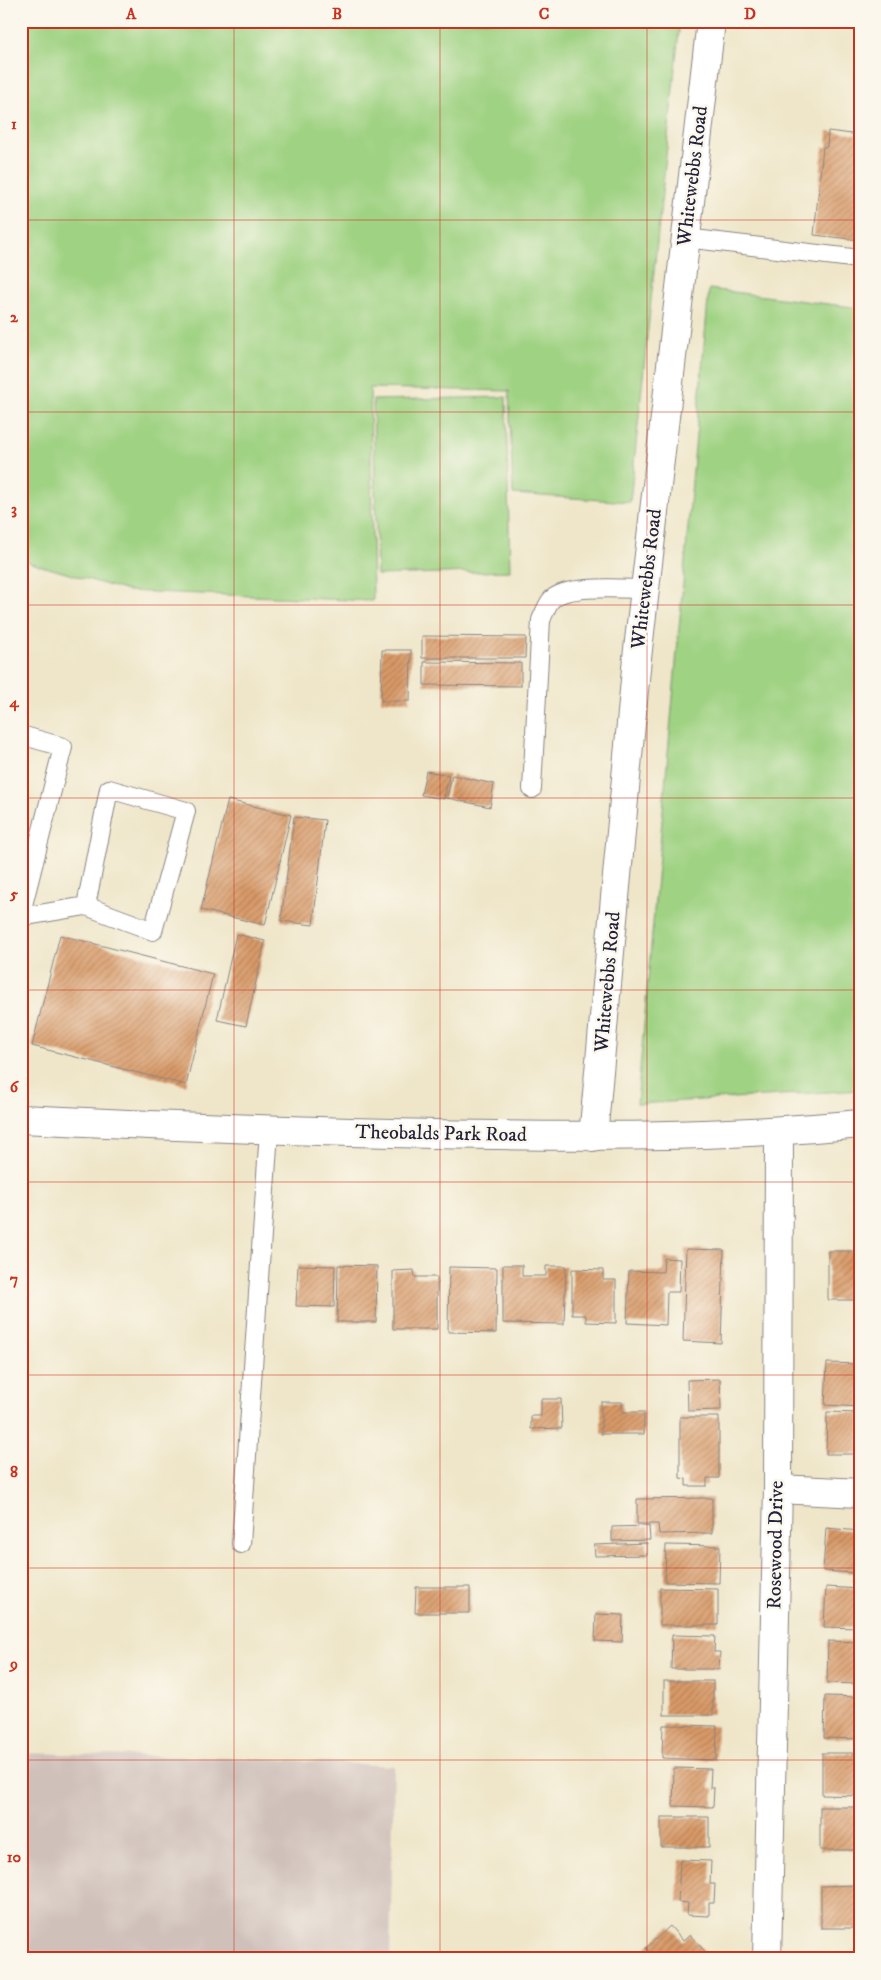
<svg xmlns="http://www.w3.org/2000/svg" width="881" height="1980" font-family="'IM FELL DW Pica',serif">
<defs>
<pattern id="building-hatch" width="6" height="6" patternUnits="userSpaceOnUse" patternTransform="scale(1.25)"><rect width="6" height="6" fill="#d99a68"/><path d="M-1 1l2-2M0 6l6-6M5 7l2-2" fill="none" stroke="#b07d57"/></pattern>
</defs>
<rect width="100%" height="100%" fill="#fbf7ec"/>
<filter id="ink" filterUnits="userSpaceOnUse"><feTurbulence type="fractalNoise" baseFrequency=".02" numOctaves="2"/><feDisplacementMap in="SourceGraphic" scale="10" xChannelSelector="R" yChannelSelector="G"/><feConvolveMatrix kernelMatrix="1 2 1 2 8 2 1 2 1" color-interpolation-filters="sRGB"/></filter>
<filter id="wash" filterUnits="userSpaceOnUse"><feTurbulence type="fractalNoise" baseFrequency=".0096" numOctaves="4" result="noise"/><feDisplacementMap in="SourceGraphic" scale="20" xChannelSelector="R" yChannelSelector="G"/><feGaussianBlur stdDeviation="1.12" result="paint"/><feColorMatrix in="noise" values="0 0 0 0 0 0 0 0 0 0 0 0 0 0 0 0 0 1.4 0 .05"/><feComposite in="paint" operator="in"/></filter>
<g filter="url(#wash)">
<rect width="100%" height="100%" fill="#efe6c9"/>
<!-- industrial -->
<path fill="#cfc0ba" d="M21,1753L270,1759L394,1766L390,1959H21Z"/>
<!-- green -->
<g fill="#9fd282" stroke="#607a5e">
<path d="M21,21H680L630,502L513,494L509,391L370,388L373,601L128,591L21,560Z"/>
<path d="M709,289L860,308V1090L637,1104Z"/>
<path d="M506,397L510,571L377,575L373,400Z"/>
</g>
<g id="blocks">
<!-- building -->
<g fill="url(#building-hatch)">
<path d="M828,131L860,135V240L814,235L823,147H827Z"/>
<path d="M422,636L526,637L525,658H422Z"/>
<path d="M382,650H411L410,701H381Z"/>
<path d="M424,662L521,663V686L424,685Z"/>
<path d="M426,771L449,775L444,799L421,795Z"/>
<path d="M452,775L494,784L490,807L447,798Z"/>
<path d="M228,800L291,815L265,925L201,910Z"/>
<path d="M294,817L325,820L313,925L281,921Z"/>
<path d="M236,934L265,941L246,1026L217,1020Z"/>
<path d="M60,935L213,974L186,1085L32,1046Z"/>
<path d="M686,1249L724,1250L721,1343L683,1341Z"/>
<rect x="828" y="1251" width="32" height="49"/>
<path d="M664,1258L680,1259L679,1292H667L666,1325L627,1323L629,1271L663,1272Z"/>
<path d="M298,1265L335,1266L334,1307L296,1306Z"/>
<path d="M338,1265L377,1266L376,1322H337Z"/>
<path d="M503,1265H522V1276H546V1266H566L564,1324L503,1323Z"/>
<path d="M449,1267L497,1268L496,1333L448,1332Z"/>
<path d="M572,1269L603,1270V1280H616V1323L586,1322V1315H572Z"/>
<path d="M414,1270L415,1277H437V1329H393V1271Z"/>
<path d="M827,1363L860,1364V1407L825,1405Z"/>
<path d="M720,1379L721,1410L688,1411L687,1380Z"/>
<path d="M541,1399H561L562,1428L531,1429V1416H541Z"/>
<path d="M601,1402H622V1412H644V1434H601Z"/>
<path d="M827,1412L860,1413V1454H826Z"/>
<path d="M680,1417H719V1478H707V1486H686V1479L680,1478Z"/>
<path d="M712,1498V1533L659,1534L658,1524H637V1499Z"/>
<path d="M649,1526L650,1540L612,1541V1527Z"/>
<path d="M826,1528L860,1531V1581H853V1573L823,1571Z"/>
<path d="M647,1543V1555L595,1556L594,1545Z"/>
<path d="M666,1545L720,1546L719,1583L665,1582Z"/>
<path d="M416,1587H470V1613H415Z"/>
<path d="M826,1587L860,1589V1628L824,1627Z"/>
<path d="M660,1588L718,1589V1625H660Z"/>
<path d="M596,1614L623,1615L622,1642L595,1641Z"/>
<path d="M672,1635L715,1636L714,1652H720L719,1669H671Z"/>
<path d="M828,1641L860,1642V1684L827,1683Z"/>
<rect x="664" y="1681" width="49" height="34"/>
<path d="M825,1696L860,1697V1739L824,1738Z"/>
<path d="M663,1725L717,1726L716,1760L662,1758Z"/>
<path d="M822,1753H860V1796L822,1795Z"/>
<path d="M674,1768L711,1769L710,1788H714L713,1807L673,1806Z"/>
<rect x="820" y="1807" width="40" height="43"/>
<rect x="661" y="1817" width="48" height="30"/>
<path d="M680,1860L711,1861L710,1884H715L714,1903H709V1916L687,1915L688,1903L678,1902Z"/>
<path d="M860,1885V1928H821V1886Z"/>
<path d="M670,1926L683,1941L690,1935L712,1959H655L646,1948Z"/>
</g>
</g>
</g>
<g filter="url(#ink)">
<use href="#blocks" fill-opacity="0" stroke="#888482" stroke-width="1"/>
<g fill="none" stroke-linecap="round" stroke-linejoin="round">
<!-- lane casing -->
<g stroke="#888482" stroke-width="20">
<g id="lane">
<path d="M686,238L860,259"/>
<path d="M21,735L63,747L21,913"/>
<path d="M532,789L541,620C544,614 547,604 552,599C568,584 624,589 645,589"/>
<path d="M21,917L86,906L153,931L186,811L109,789L86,906"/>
<path d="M241,1544L269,1131"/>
</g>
</g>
<!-- street casing -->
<g stroke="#888482" stroke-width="30">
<g id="street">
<path d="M593,1137L637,658L711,21"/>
<path d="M778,1489L860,1493"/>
<path d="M767,1959L778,1489L779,1132"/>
</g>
</g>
<!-- secondary casing -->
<g stroke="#888482" stroke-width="30">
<path id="secondary" d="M21,1119C159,1126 296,1131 434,1134C577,1137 718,1138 860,1124"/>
</g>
<!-- lane -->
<use href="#lane" stroke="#fff" stroke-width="18"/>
<!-- street -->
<use href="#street" stroke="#fff" stroke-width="28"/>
<!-- secondary -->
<use href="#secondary" stroke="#fff" stroke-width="28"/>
</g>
</g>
<!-- grid -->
<path fill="none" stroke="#c8321e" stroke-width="1" stroke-opacity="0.55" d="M234,21V1959M440,21V1959M647,21V1959M21,220H860M21,412H860M21,605H860M21,798H860M21,990H860M21,1182H860M21,1375H860M21,1568H860M21,1760H860"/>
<g text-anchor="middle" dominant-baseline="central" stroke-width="5" stroke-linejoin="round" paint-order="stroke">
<!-- street labels -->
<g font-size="20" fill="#22223b" stroke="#fbf7ec">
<text transform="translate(693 176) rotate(-83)">Whitewebbs Road</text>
<text transform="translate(647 579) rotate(-83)">Whitewebbs Road</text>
<text transform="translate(608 982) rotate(-85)">Whitewebbs Road</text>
<text transform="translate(441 1134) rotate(1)">Theobalds Park Road</text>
<text transform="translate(776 1545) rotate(-89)">Rosewood Drive</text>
</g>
</g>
<!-- margin -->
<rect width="881" height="1980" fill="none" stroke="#fbf7ec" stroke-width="55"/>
<rect x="28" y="28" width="826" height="1924" fill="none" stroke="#c8321e" stroke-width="2"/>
<g font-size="16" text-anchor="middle" font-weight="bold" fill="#c8321e">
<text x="131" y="19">A</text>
<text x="337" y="19">B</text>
<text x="544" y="19">C</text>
<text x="750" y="19">D</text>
<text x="14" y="129">1</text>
<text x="14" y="322">2</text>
<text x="14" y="514">3</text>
<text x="14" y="707">4</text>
<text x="14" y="899">5</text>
<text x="14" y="1092">6</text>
<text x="14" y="1284">7</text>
<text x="14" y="1477">8</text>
<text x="14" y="1669">9</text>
<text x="14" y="1862">10</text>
</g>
</svg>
